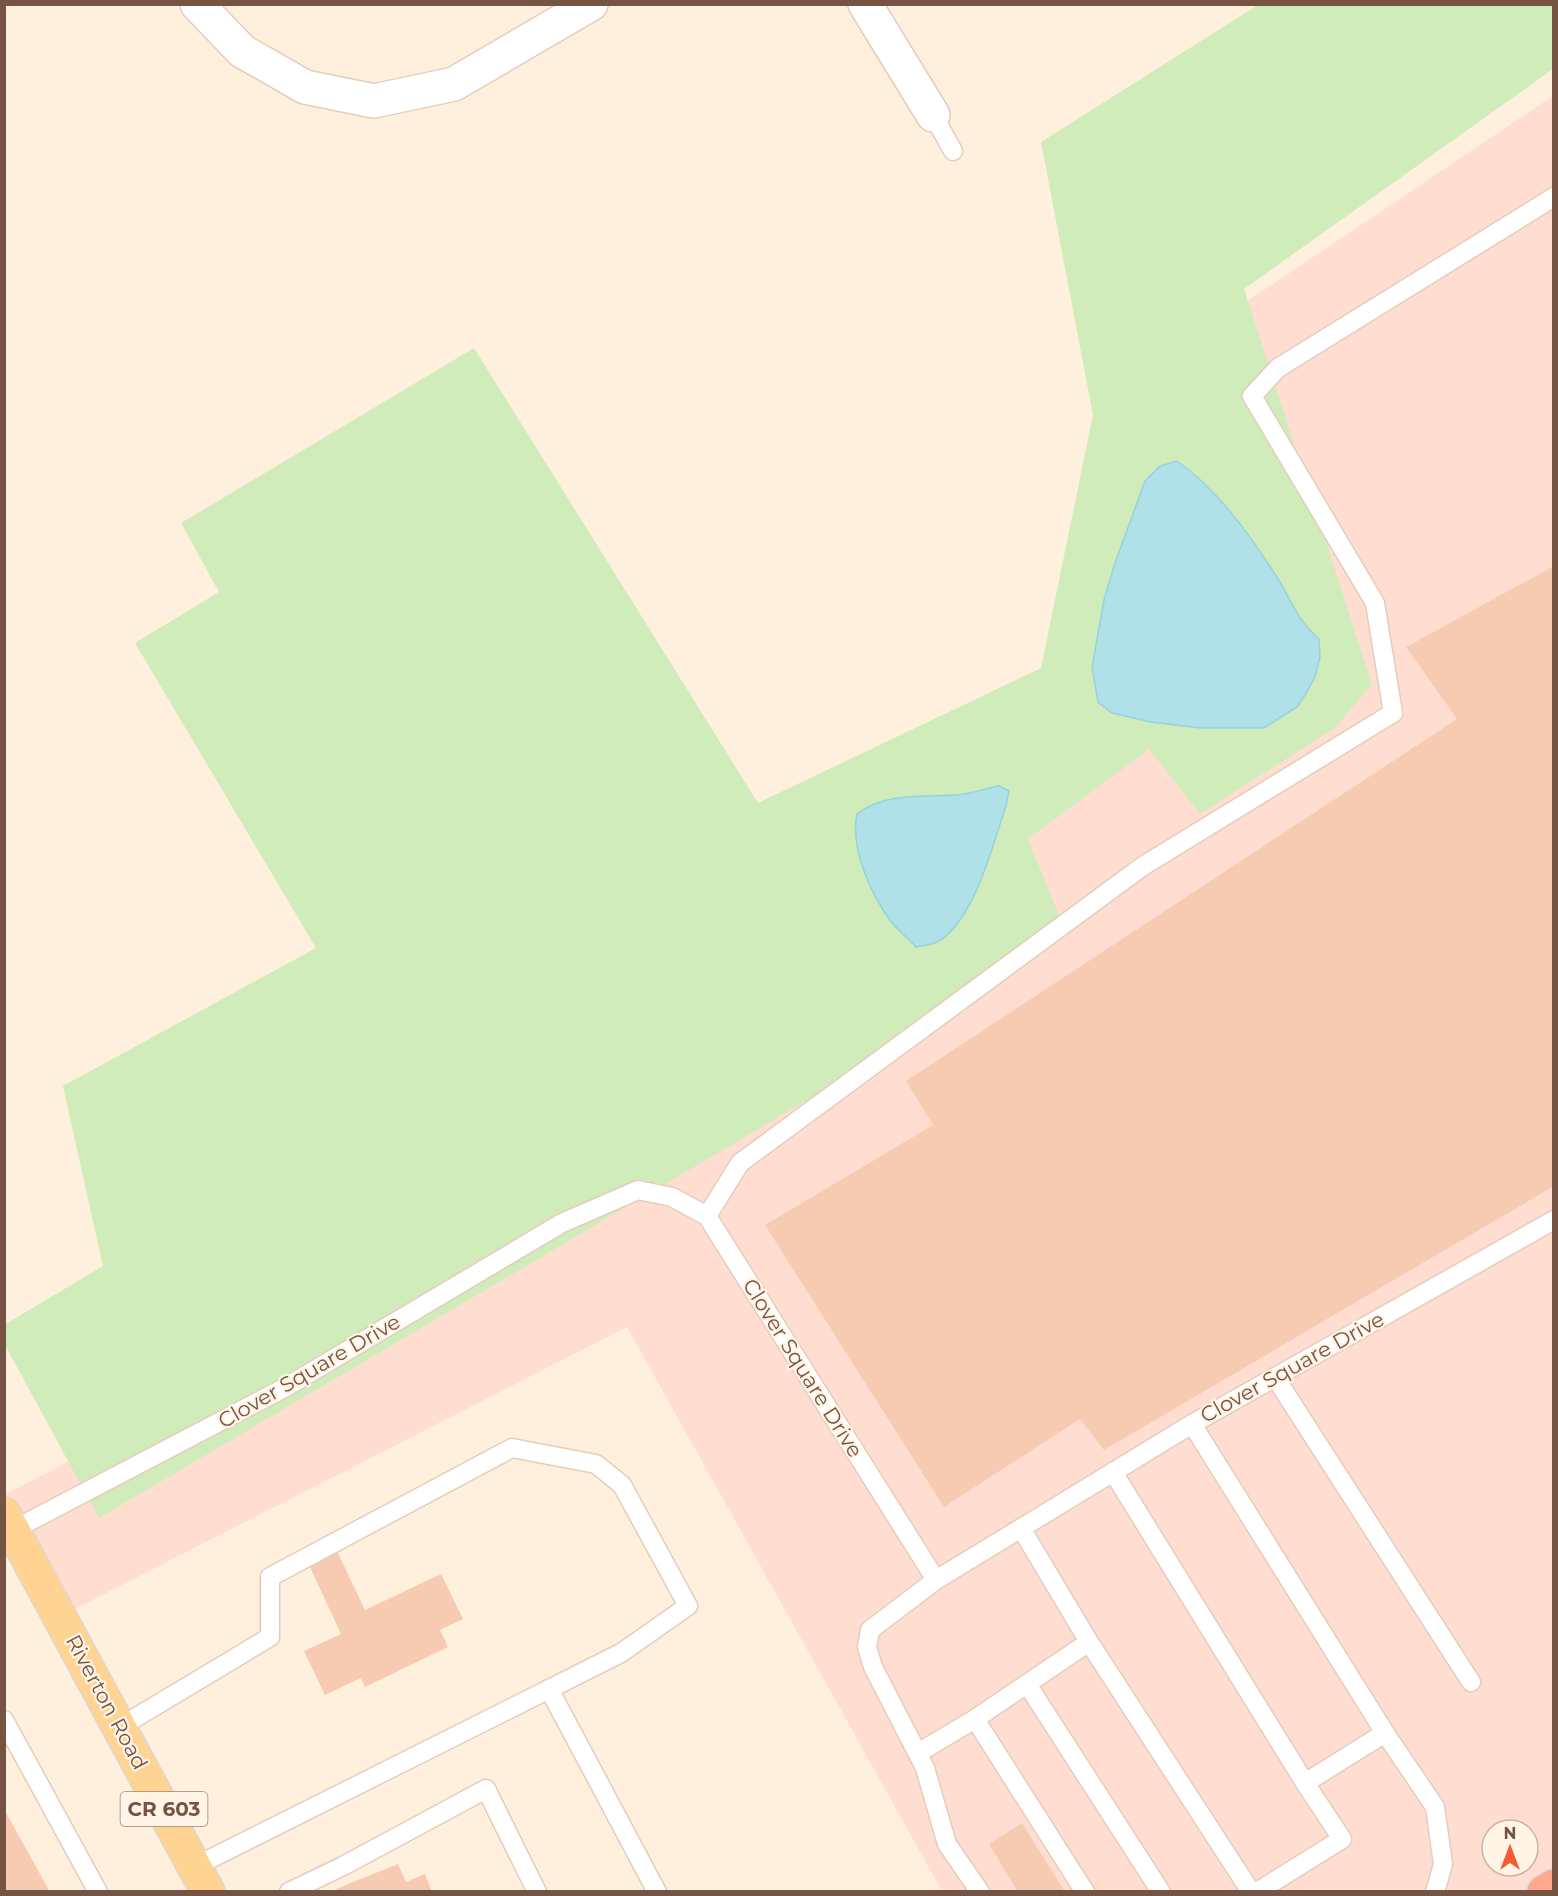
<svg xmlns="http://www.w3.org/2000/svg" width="1558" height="1896" font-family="Montserrat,sans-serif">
<rect width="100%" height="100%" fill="#fef0dd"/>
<!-- commercial -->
<path fill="#ffddd0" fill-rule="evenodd" d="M1553,96V1886L1544,1892L942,1891L627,1327L61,1616L5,1514L4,1495L561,1206L928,986L1185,343ZM1492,1830H1528V1866H1492Z"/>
<!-- green -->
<path fill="#d0ecbb" d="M1258,5L1554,6L1553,69L1244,289L1372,684L1336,727L1200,814L1149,749L1028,839L1063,925L916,1036L99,1518L5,1345L4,1325L103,1266L63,1086L316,948L135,643L219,592L181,523L474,348L758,803L1041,668L1093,415L1041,142Z"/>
<!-- water -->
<g fill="#b0e1e8" stroke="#96d2db" stroke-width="1.5">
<path d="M1177,461C1216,488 1247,531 1273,571C1290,596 1295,618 1319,639L1320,657L1315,677L1305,695L1297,707L1264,728H1201L1151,722L1112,713L1098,702L1092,667L1104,600L1115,563L1145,481L1160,466Z"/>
<path d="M999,786L1009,791L1006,806C992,846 978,907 946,936C938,944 927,945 916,947C908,938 897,930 890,920C870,893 850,847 857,814C885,792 924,797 957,795C972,794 985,788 999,786Z"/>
</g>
<!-- building -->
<g fill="#f6cbb2">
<path d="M1554,566V1186L1104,1450L1080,1419L944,1507L765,1225L933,1125L906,1081L1457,719L1406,647Z"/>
<path d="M337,1551L365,1610L441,1574L463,1619L440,1630L448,1647L365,1687L361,1678L325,1695L304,1651L341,1634L309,1565Z"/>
<path d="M4,1809L50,1892H4Z"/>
<path d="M1022,1823L1065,1892H1018L989,1844Z"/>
<path d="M398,1864L406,1882L425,1874L432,1892H337L336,1889Z"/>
</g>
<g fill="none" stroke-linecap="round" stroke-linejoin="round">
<!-- lane casing -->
<g stroke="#e4cdbb" stroke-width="21">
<g id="lane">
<path d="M933,115L953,151"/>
<path d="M707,1216L740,1163L1143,866L1393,713L1375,603L1252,396L1278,368L1554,197"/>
<path d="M1275,1377L1471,1682"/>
<path d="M1192,1424L1385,1733L1435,1807L1443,1864L1435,1892"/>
<path d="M1113,1472L1305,1783"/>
<path d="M1021,1528L1089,1642L1251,1892"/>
<path d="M13,1530L286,1387L562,1223L638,1190L672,1197L707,1216L936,1580"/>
<path d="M1027,1684L1161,1892"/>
<path d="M549,1689L657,1892"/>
<path d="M975,1719L1085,1892"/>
<path d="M4,1720L98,1892"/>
<path d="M120,1727L270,1637V1577L512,1448L596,1464L622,1485L688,1606L621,1653L194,1867"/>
<path d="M918,1753L975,1719L1089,1642"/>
<path d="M289,1892L343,1866L486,1789L537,1892"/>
<path d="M980,1892L947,1844L925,1768L873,1667L867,1647L870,1630L936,1580L1192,1424L1554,1220"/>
<path d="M1257,1892L1342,1839L1305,1783L1385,1733"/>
</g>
</g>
<!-- street casing -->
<g stroke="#e4cdbb" stroke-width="36">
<g id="street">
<path d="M197,4L242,51L305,87L374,101L454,84L591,4"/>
<path d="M865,4L933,115"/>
</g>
</g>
<!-- primary casing -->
<g stroke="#ded6d2" stroke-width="36">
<path id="primary" d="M4,1514L208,1892"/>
</g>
<!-- highway casing -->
<g stroke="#ded6d2" stroke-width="36">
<path id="highway" d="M1544,1892L1554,1886"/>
</g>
<!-- lane -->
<use href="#lane" stroke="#fff" stroke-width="18"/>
<!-- street -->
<use href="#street" stroke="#fff" stroke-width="33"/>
<!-- primary -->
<use href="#primary" stroke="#ffd493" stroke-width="33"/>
<!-- highway -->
<use href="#highway" stroke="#fea88d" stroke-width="33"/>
</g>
<g text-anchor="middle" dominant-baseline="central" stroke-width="4.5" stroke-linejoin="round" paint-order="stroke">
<!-- shield labels -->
<rect fill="#fff4e5" stroke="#9e8474" stroke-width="1.5" x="120.5" y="1792" width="87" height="34" rx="4.5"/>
<g font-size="20" font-weight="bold" fill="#755444">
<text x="164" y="1809">CR 603</text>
</g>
<!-- street labels -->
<g font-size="21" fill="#755444" stroke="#fff4e5">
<text transform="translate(1292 1367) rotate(-29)">Clover Square Drive</text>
<text transform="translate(803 1368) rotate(58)">Clover Square Drive</text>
<text transform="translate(309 1371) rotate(-30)">Clover Square Drive</text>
<text transform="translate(107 1702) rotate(62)">Riverton Road</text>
</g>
</g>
<!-- border -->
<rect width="1558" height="1896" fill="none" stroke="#755444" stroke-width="12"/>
<!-- north arrow -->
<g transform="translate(1510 1848)"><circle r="28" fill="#fff4e5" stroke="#c8b4a5" stroke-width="1.5"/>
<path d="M0-4.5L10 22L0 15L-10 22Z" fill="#f45c36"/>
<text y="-9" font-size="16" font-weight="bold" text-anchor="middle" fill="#755444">N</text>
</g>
</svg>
